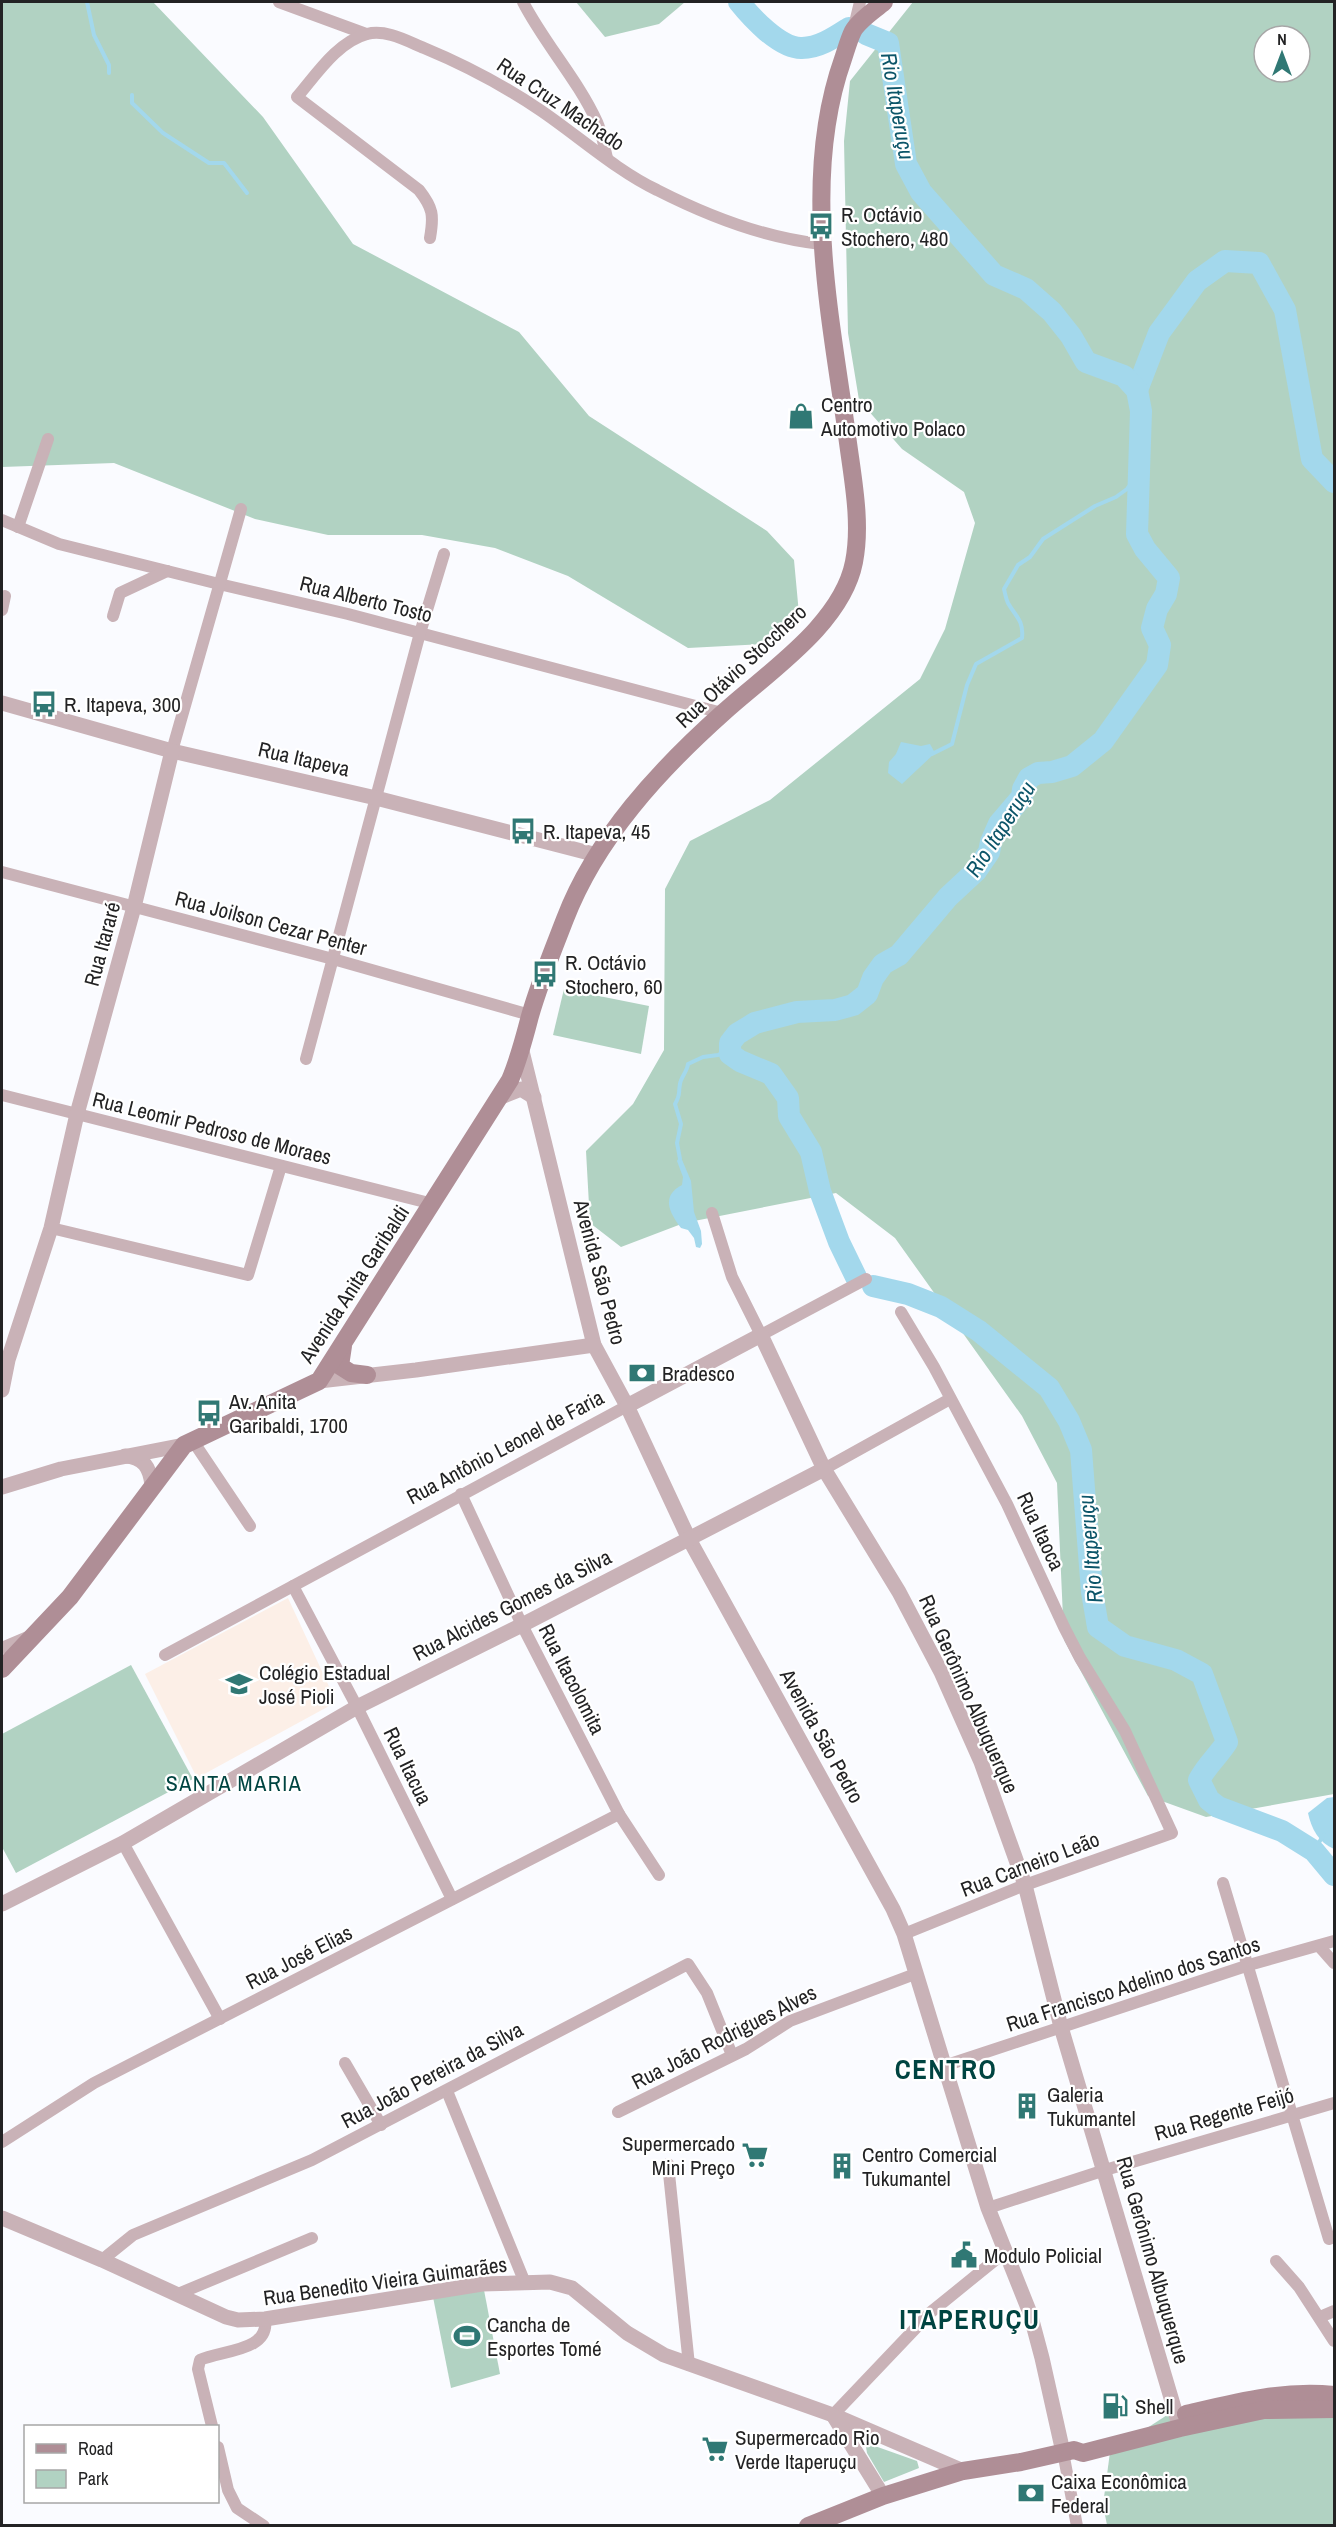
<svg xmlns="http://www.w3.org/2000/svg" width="1336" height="2527" font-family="'Archivo Narrow',sans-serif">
<rect width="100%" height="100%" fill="#fafbff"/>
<!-- commercial -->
<path fill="#fcefe7" d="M288,1598L333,1695V1701L331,1705L197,1778L145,1674Z"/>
<!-- green -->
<g fill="#b1d2c2" fill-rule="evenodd">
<path d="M2,2H153L263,117L353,244L519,332L589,416L767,531L794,560L799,614L766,644L688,648L568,576L495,548L422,535H328L255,519L114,463L2,467Z"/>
<path d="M576,2H685L659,24L605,37Z"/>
<path d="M913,2H1334V1794L1206,1817L1148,1796L1064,1640L1057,1483L1022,1416L895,1238L836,1193L684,1223L621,1247L590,1223L586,1151L633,1104L664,1050L665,889L690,841L770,800L920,679L945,629L975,523L964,492L902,449L859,400L848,333L844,141L850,81ZM1264,36H1300V72H1264Z"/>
<path d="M564,989L649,1006L641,1054L553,1035Z"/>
<path d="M131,1665L193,1779L16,1873L2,1847V1734Z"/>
<path d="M484,2290L500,2374L451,2388L433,2297Z"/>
<path d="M1334,2394V2525H1107L1103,2505L1110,2452L1178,2408Z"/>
<path d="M872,2445L917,2461L919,2468L884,2482L867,2453L866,2447Z"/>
</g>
<!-- water -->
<g fill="#a3d8ec">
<path d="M901,742L921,746L930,744L935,753L902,784L888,773L889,762L896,754Z"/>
<path d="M680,1155L691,1181L694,1212L701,1231L702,1244L700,1248L696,1247L694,1238L688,1230L681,1228C669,1212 661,1196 682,1185L683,1177L677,1161Z"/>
<path d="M1334,1797V1849C1319,1843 1311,1828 1308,1813L1327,1798Z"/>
</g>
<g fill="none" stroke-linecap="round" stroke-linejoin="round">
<!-- stream -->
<g stroke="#a3d8ec" stroke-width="4">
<path d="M87,2L94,35L109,65V73"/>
<path d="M132,95V103L163,133L209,163H224L247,193"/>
<path d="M932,754L952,744L967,685L976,664L1022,638C1024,620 1015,616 1008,603C1006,599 1005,593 1004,589L1018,565L1030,557L1043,539L1095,506L1116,497L1127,489L1137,476"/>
<path d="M680,1159L677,1143L681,1124L675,1104C681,1094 678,1094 680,1084C681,1077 687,1072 688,1064L703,1057L718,1055L730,1049"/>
<path d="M1314,1851L1324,1834"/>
</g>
<!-- river -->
<g stroke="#a3d8ec" stroke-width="22">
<path d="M739,2C751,17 780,49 802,48C819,48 835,37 849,28"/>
<path d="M1137,390L1159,333L1197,281L1225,261L1259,263L1285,310L1312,459L1334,482"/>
<path d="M856,1277L839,1242L820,1191L811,1152L789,1116L788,1098L771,1074L740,1061L730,1054V1043L737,1034L755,1023L797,1012L835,1010L853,1005L867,994L873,978L883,964L899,955L948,897L976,871L989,852L991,842L999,824L1022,797L1023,789L1029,778L1038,773L1052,772L1072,766L1103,741L1157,665L1160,645L1152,628L1157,609L1166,594L1169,578L1145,549L1137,534L1141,411L1137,390L1124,376L1086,362L1071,336L1052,312L1026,289L994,275L921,192L906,164L888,43L866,34"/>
<path d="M873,1286L908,1294L941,1307L979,1331L1049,1388L1069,1421L1081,1450L1092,1592L1098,1627L1125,1646L1176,1660L1202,1674L1227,1742C1218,1756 1207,1765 1199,1780L1209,1800L1218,1807L1282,1831L1314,1851L1334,1875"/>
</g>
<!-- minor -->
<g stroke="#c9b2b7" stroke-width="12">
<path d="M279,2L366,34"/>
<path d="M523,2C544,43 578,80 597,122C602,133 604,146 607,158"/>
<path d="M854,27L860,2"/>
<path d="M430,238C434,215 433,208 419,190L297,97C316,75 337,42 367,34C386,29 407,41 424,48C465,65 503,85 540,110C577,135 617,171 657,190C708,216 764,238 821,244"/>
<path d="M2,520L59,544L219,584L348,614L722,713"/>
<path d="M18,527L48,439"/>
<path d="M2,610L5,596"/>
<path d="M113,616L120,593L167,571"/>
<path d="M172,751L241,509"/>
<path d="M2,872L333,959L530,1015"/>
<path d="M306,1059L420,633L444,554"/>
<path d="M2,1095L433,1204"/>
<path d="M712,1213L732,1277L761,1335L866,1279"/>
<path d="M51,1228L248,1275L281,1166"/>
<path d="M901,1312L934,1367L1007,1504L1064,1627L1080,1658L1125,1731L1172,1833L1025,1885L904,1934"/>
<path d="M193,1441L250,1526"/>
<path d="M824,1469L950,1399"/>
<path d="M461,1494L522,1625L619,1814L659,1875"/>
<path d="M293,1586L357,1707L452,1899"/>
<path d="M2,1648L30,1636"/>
<path d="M165,1655L627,1406"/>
<path d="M123,1843L220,2019"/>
<path d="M1223,1883L1329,2239L1334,2237"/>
<path d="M1319,1946L1334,1963"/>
<path d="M345,2063L381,2125"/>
<path d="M944,2066L1249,1965L1334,1941"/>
<path d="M447,2091L525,2283"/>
<path d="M618,2112L746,2049L790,2021L915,1974"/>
<path d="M2,2142L94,2083L619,1814"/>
<path d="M668,2164L689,2365"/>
<path d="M988,2208L1105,2170L1334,2103"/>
<path d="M102,2260L133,2235L312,2160L688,1964L707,1993L732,2055"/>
<path d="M1276,2261L1299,2287L1334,2341"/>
<path d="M178,2294L312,2238"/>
<path d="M1320,2317L1334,2311"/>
<path d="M833,2415L931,2312L1005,2252"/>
<path d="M212,2426L198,2369L200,2360C221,2350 270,2352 265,2319"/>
<path d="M218,2447L228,2490L237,2508L264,2526"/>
<path d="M1063,2452L1077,2526"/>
</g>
<!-- tertiary -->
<g stroke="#c9b2b7" stroke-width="15">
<path d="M2,703L172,751L376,798L597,855"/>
<path d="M522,1051L594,1345L627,1406L689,1539L893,1909L904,1934L988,2208L1030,2313L1042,2358L1063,2452"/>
<path d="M501,1097L521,1089L534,1097"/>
<path d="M319,1381L416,1370L594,1345"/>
<path d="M2,1390L8,1360L51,1228L77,1114L134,907L172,751"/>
<path d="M627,1406L761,1335L824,1469L899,1592L941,1672L981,1762L1025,1885L1061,2027L1180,2428"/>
<path d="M125,1456C144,1457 150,1468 152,1485"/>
<path d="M2,1487L61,1469L184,1445"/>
<path d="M2,1904L123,1843L357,1707L522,1625L824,1469"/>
<path d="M2,2218L102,2260L226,2317L238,2320L265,2319L482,2284L550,2282L572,2288L627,2333L664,2355L833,2415L963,2471"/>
<path d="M833,2415L883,2496"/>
</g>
<!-- secondary -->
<g stroke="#af8e96" stroke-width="18">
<path d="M343,1346L340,1366L351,1373L367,1375"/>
<path d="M2,1669L70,1597L184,1445L319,1381L510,1080C519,1059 524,1039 530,1016C539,984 553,950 565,919C596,838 660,769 724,712C768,672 842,624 854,562C862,521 852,476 847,435C830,314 801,177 843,59C846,50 849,39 853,31C859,20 875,10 884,2"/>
<path d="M1186,2414C1237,2402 1282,2390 1334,2395"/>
<path d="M808,2526L883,2496L963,2471L1021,2462L1074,2450L1083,2453L1180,2428L1264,2410L1334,2409"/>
</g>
</g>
<!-- icons -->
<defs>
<g id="bus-bare" transform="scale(2.07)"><path d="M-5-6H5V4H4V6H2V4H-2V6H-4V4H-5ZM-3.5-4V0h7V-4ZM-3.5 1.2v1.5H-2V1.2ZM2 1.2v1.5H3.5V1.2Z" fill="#307874" stroke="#fff" stroke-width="2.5" paint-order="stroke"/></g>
<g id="shop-bare" transform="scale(2.07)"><path d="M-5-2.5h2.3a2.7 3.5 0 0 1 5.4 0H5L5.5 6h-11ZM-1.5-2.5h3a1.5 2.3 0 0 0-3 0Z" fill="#307874" stroke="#fff" stroke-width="2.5" paint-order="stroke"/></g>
<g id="bank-bare" transform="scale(2.07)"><path d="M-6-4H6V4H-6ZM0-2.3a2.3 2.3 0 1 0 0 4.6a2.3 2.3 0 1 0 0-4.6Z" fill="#307874" stroke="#fff" stroke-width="2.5" paint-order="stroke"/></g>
<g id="school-bare" transform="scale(2.07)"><path d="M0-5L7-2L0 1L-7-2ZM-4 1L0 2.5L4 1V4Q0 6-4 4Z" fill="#307874" stroke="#fff" stroke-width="2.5" paint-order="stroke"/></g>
<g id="building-bare" transform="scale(2.07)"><path d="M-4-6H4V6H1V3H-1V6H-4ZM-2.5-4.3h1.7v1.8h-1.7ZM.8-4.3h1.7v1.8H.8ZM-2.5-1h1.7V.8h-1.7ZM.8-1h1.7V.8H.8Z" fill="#307874" stroke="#fff" stroke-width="2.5" paint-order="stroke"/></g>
<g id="supermarket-bare" transform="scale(2.07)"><path d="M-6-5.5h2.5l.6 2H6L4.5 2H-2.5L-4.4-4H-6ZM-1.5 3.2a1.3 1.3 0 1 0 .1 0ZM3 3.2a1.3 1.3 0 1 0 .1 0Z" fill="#307874" stroke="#fff" stroke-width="2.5" paint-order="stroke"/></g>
<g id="civic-bare" transform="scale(2.07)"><path d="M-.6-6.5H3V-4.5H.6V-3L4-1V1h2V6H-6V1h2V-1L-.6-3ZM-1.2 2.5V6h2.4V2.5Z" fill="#307874" stroke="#fff" stroke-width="2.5" paint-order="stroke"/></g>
<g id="stadium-bare" transform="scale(2.07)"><path d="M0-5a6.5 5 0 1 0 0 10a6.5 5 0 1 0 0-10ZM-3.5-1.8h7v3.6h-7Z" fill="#307874" stroke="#fff" stroke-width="2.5" paint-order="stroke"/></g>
<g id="fuel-bare" transform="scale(2.07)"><path d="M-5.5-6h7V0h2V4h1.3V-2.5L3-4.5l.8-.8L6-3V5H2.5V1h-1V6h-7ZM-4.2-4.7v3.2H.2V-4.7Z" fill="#307874" stroke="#fff" stroke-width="2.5" paint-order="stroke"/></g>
</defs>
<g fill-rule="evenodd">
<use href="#bus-bare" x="821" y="226"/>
<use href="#shop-bare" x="801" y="416"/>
<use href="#bus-bare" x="44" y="704"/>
<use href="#bus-bare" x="523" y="831"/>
<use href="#bus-bare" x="545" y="974"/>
<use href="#bank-bare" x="642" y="1373"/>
<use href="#bus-bare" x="209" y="1413"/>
<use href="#school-bare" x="239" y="1684"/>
<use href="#building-bare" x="1027" y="2106"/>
<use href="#supermarket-bare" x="755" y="2155"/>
<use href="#building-bare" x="842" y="2166"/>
<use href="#civic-bare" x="964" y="2255"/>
<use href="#stadium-bare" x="467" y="2336"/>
<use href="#fuel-bare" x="1115" y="2406"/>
<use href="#supermarket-bare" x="715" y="2449"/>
<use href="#bank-bare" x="1031" y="2493"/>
</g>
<g text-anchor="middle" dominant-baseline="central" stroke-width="4.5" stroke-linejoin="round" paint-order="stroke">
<!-- street labels -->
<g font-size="21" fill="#232324" stroke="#fff">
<text transform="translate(561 104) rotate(34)">Rua Cruz Machado</text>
<text transform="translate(366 599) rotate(14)">Rua Alberto Tosto</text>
<text transform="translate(741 666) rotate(-43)">Rua Otávio Stocchero</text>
<text transform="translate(304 759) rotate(13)">Rua Itapeva</text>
<text transform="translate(271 923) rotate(15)">Rua Joilson Cezar Penter</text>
<text transform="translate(102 944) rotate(-75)">Rua Itararé</text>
<text transform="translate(212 1128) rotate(14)">Rua Leomir Pedroso de Moraes</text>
<text transform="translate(600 1272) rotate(75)">Avenida São Pedro</text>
<text transform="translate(354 1284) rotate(-57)">Avenida Anita Garibaldi</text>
<text transform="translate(505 1447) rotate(-28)">Rua Antônio Leonel de Faria</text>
<text transform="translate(1041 1531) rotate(65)">Rua Itaoca</text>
<text transform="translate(512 1605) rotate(-27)">Rua Alcides Gomes da Silva</text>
<text transform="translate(572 1679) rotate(63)">Rua Itacolomita</text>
<text transform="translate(969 1694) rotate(66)">Rua Gerônimo Albuquerque</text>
<text transform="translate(822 1736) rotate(61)">Avenida São Pedro</text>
<text transform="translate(408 1766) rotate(64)">Rua Itacua</text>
<text transform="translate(1030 1864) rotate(-21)">Rua Carneiro Leão</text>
<text transform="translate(299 1957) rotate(-27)">Rua José Elias</text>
<text transform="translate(1133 1984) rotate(-18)">Rua Francisco Adelino dos Santos</text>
<text transform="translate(724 2037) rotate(-27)">Rua João Rodrigues Alves</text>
<text transform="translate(432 2075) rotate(-28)">Rua João Pereira da Silva</text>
<text transform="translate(1224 2114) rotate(-16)">Rua Regente Feijó</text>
<text transform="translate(1153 2260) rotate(74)">Rua Gerônimo Albuquerque</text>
<text transform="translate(385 2281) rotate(-8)">Rua Benedito Vieira Guimarães</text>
</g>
<!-- poi labels -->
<g font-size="21" fill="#232324" stroke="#fff" text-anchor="start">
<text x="841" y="214">R. Octávio<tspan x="841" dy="24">Stochero, 480</tspan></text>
<text x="821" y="404">Centro<tspan x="821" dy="24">Automotivo Polaco</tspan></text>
<text x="64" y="704">R. Itapeva, 300</text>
<text x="543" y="831">R. Itapeva, 45</text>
<text x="565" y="962">R. Octávio<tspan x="565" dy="24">Stochero, 60</tspan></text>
<text x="662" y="1373">Bradesco</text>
<text x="229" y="1401">Av. Anita<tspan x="229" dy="24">Garibaldi, 1700</tspan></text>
<text x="259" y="1672">Colégio Estadual<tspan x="259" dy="24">José Pioli</tspan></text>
<text x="1047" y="2094">Galeria<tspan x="1047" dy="24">Tukumantel</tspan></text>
<text x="735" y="2143" text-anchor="end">Supermercado<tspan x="735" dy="24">Mini Preço</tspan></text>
<text x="862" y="2154">Centro Comercial<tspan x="862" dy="24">Tukumantel</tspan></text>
<text x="984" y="2255">Modulo Policial</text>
<text x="487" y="2324">Cancha de<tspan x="487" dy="24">Esportes Tomé</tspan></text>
<text x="1135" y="2406">Shell</text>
<text x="735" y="2437">Supermercado Rio<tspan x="735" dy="24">Verde Itaperuçu</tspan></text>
<text x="1051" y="2481">Caixa Econômica<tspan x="1051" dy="24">Federal</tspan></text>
</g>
<!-- water labels -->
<g font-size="22" font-style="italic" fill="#0c5569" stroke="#fff">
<text transform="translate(898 106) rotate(80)">Rio Itaperuçu</text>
<text transform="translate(1000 829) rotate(-57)">Rio Itaperuçu</text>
<text transform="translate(1090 1549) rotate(-95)">Rio Itaperuçu</text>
</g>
<!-- neighbourhood labels -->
<g font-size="22" letter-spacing="1.5" fill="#004441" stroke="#fff">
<text x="234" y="1783">SANTA MARIA</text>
</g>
<!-- district labels -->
<g font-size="27" font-weight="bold" letter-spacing="1.5" fill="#004441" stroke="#fff">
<text x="946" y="2069">CENTRO</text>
<text x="970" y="2319">ITAPERUÇU</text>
</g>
</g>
<!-- border -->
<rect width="1336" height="2527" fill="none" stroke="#232324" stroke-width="6"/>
<!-- legend -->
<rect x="24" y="2425" width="195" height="78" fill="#ffffff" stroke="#a7a7a7" stroke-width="1.5"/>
<rect x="36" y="2444" width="30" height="9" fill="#af8e96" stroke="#a7a7a7" stroke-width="1.5"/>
<text x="78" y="2455" font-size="18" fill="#232324">Road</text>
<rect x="36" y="2470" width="30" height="18" fill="#b1d2c2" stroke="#a7a7a7" stroke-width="1.5"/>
<text x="78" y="2485" font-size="18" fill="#232324">Park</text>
<!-- north arrow -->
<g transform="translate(1282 54)"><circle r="28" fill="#ffffff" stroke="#a7a7a7" stroke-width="1.5"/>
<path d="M0-4.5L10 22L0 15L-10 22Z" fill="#307874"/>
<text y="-9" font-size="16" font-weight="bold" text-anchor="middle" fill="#232324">N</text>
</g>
</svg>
